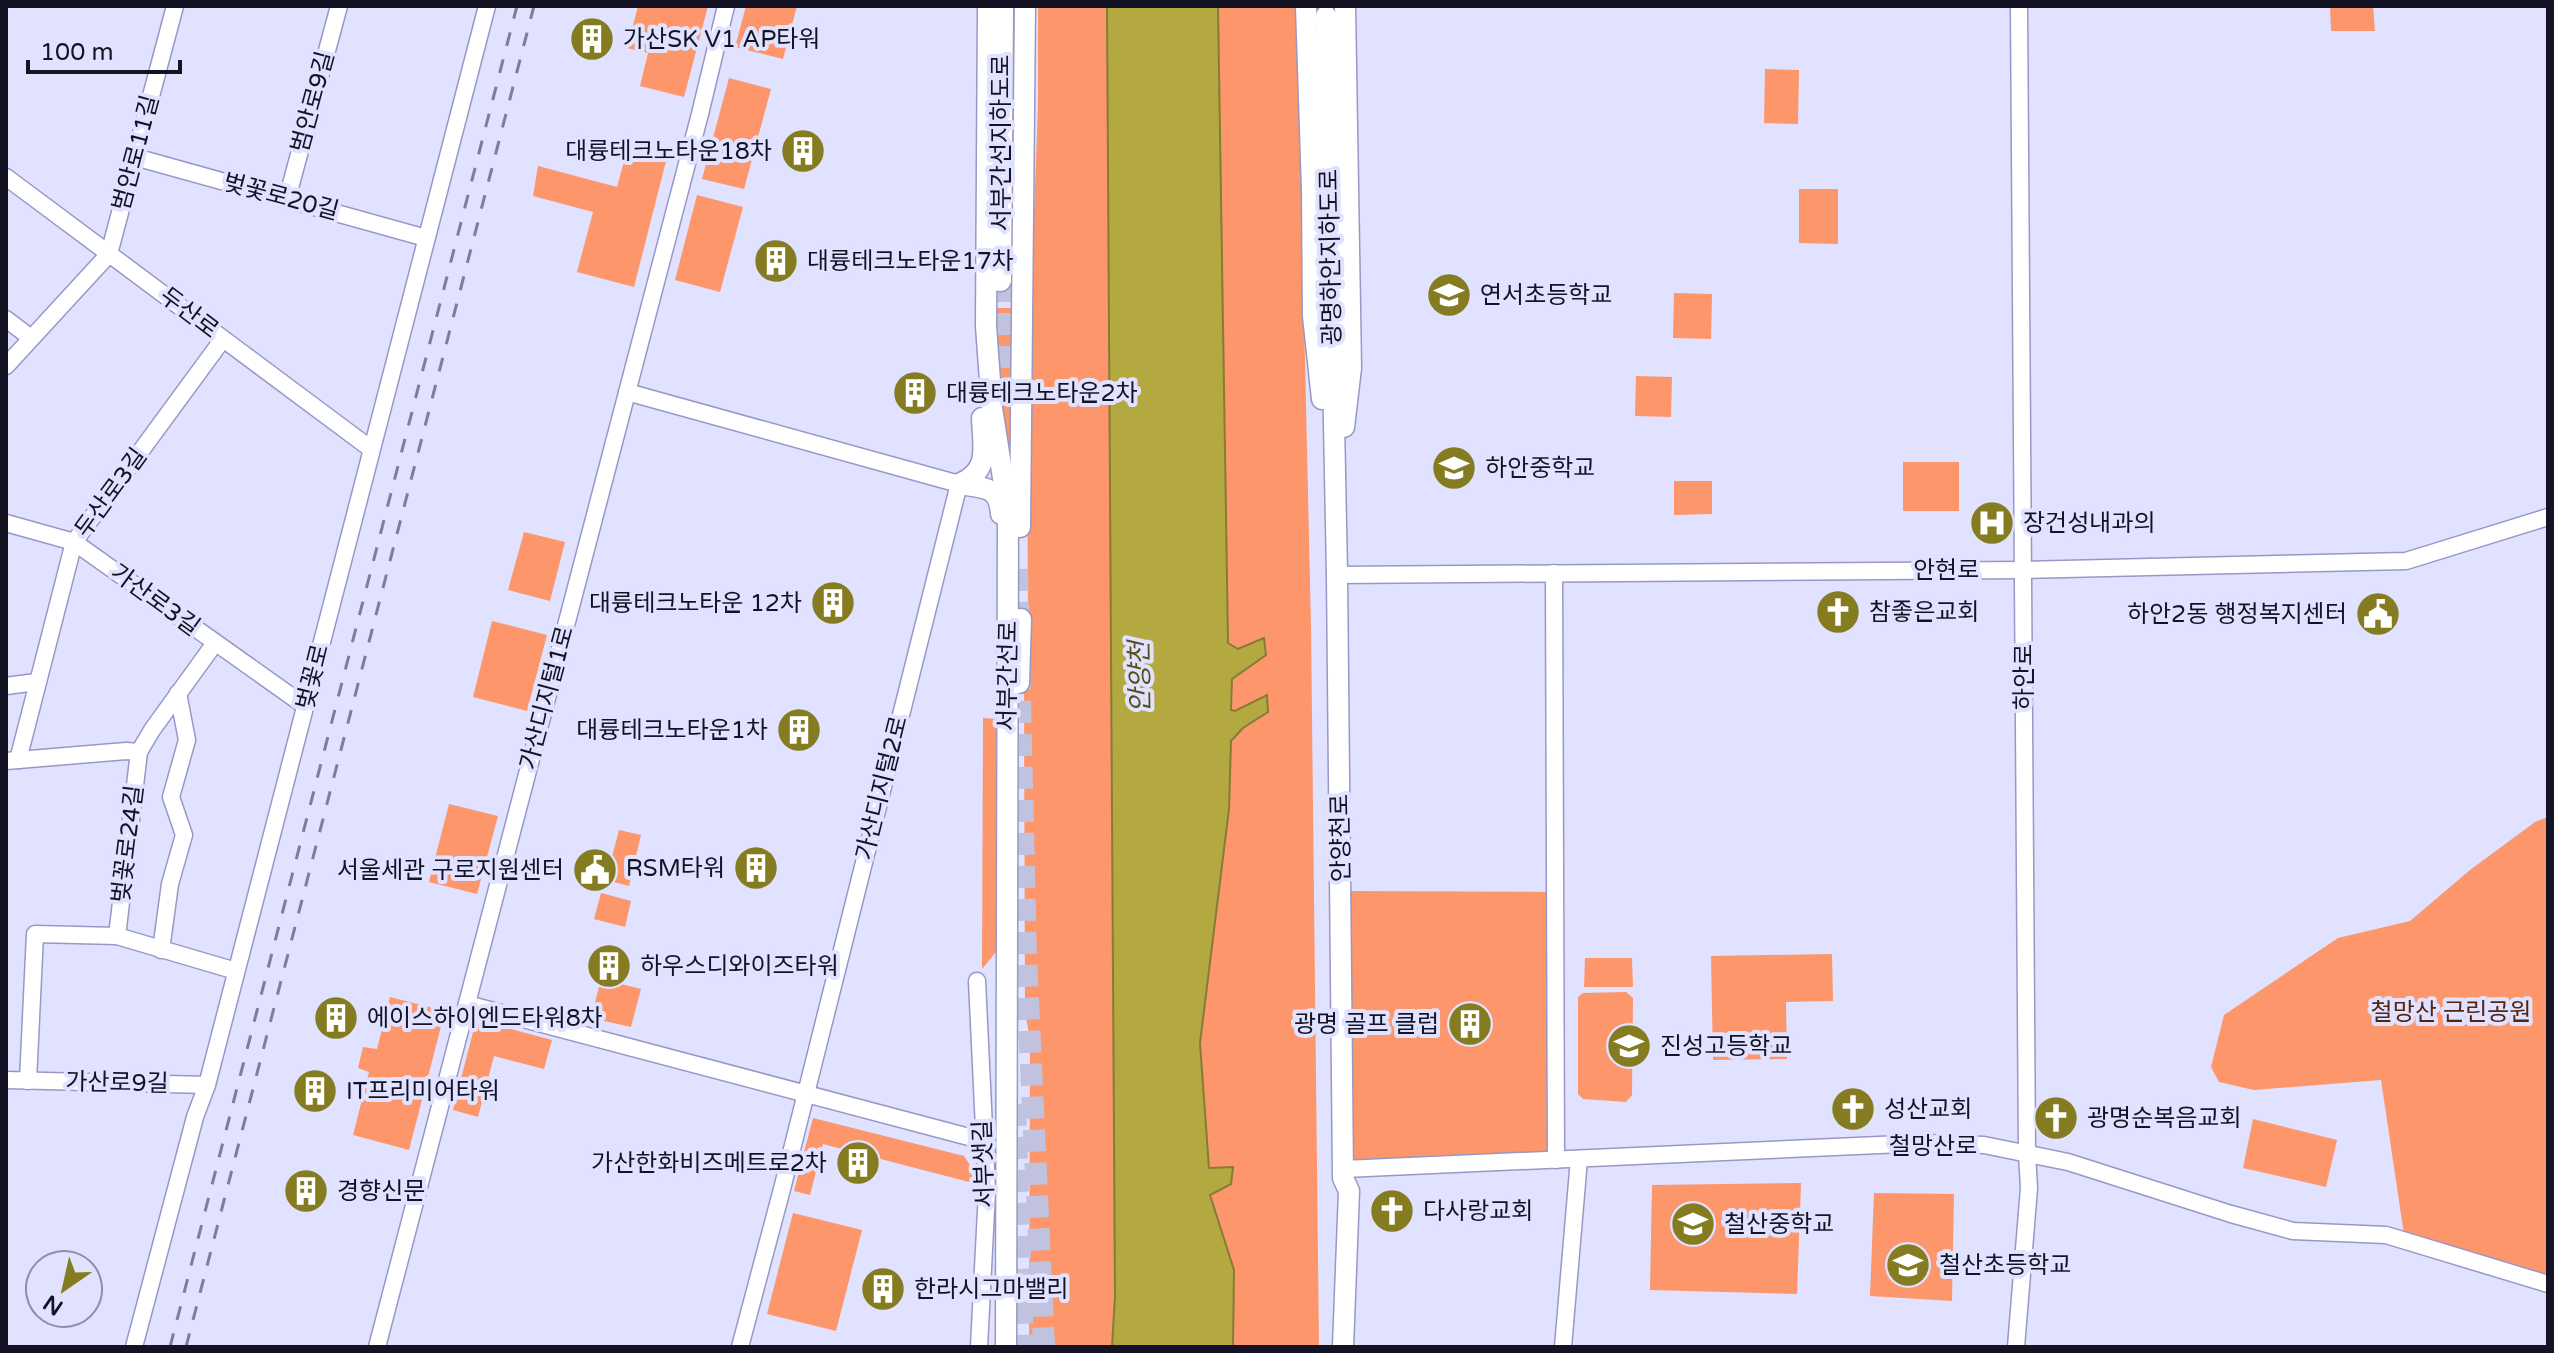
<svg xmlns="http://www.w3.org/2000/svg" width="2554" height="1353" font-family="'Varela Round','Noto Sans KR',sans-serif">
<rect width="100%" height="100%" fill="#e0e2ff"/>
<!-- green -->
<g fill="#fd966b">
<path d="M638,6H708L684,97L640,86L648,53L627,48Z"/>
<path d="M746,6H797L783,59L735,47Z"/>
<path d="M1038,6H1297L1311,626L1319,1347H1029L1030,1039L1025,1012L1024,687L1028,628L1027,407L1038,105Z"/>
<path d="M2330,6H2373L2375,31H2331Z"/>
<path d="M1765,69L1799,70L1798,124L1764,123Z"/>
<path d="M729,78L771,89L744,189L702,179Z"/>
<path d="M627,151L666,161L634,287L577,272L593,212L533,196L538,166L617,187Z"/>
<path d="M1799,189H1838V244L1799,243Z"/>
<path d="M697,195L743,207L720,292L675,280Z"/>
<path d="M1674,293L1712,294L1711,339L1673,338Z"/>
<path d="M991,308H1019L1010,476H1009Z"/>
<path d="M1636,376L1672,377L1671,417L1635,416Z"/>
<rect x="1903" y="462" width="56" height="49"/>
<path d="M1674,481H1712V514L1674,515Z"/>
<path d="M524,532L565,542L550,601L508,590Z"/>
<path d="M492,621L547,635L527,711L473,697Z"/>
<path d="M983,718L998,719L996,952L982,969Z"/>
<path d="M449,804L498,816L477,894L429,882Z"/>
<path d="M2548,817V1284L2405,1241L2381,1080L2254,1090L2219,1082L2211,1067L2224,1015L2338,938L2410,921L2470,870L2535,822Z"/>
<path d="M619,830L641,835L629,886L606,880Z"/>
<path d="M1341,891L1556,892V1160L1344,1169Z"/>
<path d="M601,893L631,901L625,927L594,919Z"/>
<path d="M1832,954L1833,1001L1786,1002L1787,1059L1713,1060L1711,956Z"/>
<path d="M1585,958H1632L1633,987H1584Z"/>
<path d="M601,979L641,989L631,1027L591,1018Z"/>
<path d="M1626,992L1633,998L1632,1095L1626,1102L1583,1099L1578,1094V997L1583,993Z"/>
<path d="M390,997L445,1011L409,1150L353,1135L369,1072L358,1068L363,1047L377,1049Z"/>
<path d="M485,1022L552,1040L544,1069L494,1056L478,1117L453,1110L474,1028Z"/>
<path d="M813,1118L964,1156L974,1171L973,1183L823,1144L810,1195L794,1191Z"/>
<path d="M2253,1119L2337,1140L2326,1187L2243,1168Z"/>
<path d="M1801,1183L1797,1294L1650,1290L1652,1185Z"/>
<path d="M1874,1193L1954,1194L1952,1301L1870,1296Z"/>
<path d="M793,1213L862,1230L836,1331L767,1314Z"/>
</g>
<!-- water -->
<path fill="#b4a940" stroke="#847c37" stroke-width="2" d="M1107,6H1218L1228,643L1238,649L1264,638L1266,655L1232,679L1231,710L1235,711L1267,695L1268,712L1243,728L1231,741L1229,809L1200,1043L1209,1168L1233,1167L1231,1184L1210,1195L1234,1270L1233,1347H1112L1115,1296Z"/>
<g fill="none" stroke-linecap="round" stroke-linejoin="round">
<!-- highway-tunnel -->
<g stroke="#c1c3de" stroke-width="22" stroke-dasharray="22 11" stroke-linecap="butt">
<path d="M1000,280V410"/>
<path d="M1017,569L1026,958L1044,1347"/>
<path d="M1015,1104L1023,1347"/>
</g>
<!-- minor casing -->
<g stroke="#9798c6" stroke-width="19">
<g id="minor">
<path d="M135,157L426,238"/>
<path d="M6,177L371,449"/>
<path d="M287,199L339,6"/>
<path d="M6,319L31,338"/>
<path d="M6,366L109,254L175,6"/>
<path d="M627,392L959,484L782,1189L740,1347"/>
<path d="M6,523L74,542L305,706"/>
<path d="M1554,573L1556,1160"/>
<path d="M1337,575L2023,570L2406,561L2548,517"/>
<path d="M6,686L36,682"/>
<path d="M18,760L74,542L223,339"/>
<path d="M6,761L126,751L139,752"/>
<path d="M117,936L139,752L152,730L215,643"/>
<path d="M161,950L170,884L184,835L171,797L187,740L178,693"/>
<path d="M977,981L987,1191L979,1347"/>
<path d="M467,1004L984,1141"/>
<path d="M6,1080L207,1085"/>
<path d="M28,1081L35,934L117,936L236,971"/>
<path d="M1344,1169L1924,1143L1984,1145L2068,1162L2231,1214L2293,1231L2386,1235L2548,1284"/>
<path d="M134,1347L195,1117L207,1085L487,6"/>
<path d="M377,1347L700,114L726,6"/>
<path d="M1563,1347L1579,1159"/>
<path d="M2016,1347L2029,1188L2027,1154L2019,6"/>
</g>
</g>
<!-- major casing -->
<g stroke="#9798c6" stroke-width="23">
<g id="major">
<path d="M988,6L986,326L992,408L1008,510L1006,1347"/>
<path d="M1306,6L1312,190L1313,316L1322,399"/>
<path d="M1326,16L1337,575L1343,1178L1349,1191L1343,1347"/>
<path d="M1344,427L1351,368L1345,6"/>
<path d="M959,484C983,488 999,485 1001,514"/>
<path d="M959,484C991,471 983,447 982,418"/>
<path d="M1020,527L1025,6"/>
<path d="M1019,683L1021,619"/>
</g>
</g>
<!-- highway casing -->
<g stroke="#9798c6" stroke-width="25">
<path id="highway" d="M1000,280L1002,6"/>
</g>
<!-- minor -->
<use href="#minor" stroke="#fff" stroke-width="16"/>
<!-- major -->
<use href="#major" stroke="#fff" stroke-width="20"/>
<!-- highway -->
<use href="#highway" stroke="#fff" stroke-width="22"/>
<!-- rail -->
<g stroke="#7e7f95" stroke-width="3" stroke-dasharray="14 14" stroke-linecap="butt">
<path d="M170,1347L517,6"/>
<path d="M186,1347L534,6"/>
</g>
</g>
<!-- icons -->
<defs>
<g id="building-disc" transform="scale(2.3)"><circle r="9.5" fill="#857b21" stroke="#e0e2ff"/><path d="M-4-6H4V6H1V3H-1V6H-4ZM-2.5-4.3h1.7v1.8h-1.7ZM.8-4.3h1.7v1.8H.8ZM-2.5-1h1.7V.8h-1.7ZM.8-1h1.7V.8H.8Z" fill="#fff"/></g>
<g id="school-disc" transform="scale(2.3)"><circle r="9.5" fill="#857b21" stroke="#e0e2ff"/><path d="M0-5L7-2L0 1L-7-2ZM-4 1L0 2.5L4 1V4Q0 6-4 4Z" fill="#fff"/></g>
<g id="hospital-disc" transform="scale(2.3)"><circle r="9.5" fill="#857b21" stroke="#e0e2ff"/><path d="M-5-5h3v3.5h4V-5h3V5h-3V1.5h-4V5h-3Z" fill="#fff"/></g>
<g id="church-disc" transform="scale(2.3)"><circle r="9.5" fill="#857b21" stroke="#e0e2ff"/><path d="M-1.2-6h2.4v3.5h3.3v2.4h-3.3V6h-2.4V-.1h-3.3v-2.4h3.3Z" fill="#fff"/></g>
<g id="civic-disc" transform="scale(2.3)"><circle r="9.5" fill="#857b21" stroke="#e0e2ff"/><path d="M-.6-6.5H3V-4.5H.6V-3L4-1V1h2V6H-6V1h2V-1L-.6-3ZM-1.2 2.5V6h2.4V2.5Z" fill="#fff"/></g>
</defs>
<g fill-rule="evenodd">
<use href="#building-disc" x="592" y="39"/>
<use href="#building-disc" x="803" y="151"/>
<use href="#building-disc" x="776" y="261"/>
<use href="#school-disc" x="1449" y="295"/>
<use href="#building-disc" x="915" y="393"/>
<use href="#school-disc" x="1454" y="468"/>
<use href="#hospital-disc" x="1992" y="523"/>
<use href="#building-disc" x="833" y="603"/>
<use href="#church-disc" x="1838" y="612"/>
<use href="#civic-disc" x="2378" y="614"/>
<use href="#building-disc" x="799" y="730"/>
<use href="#building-disc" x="756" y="868"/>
<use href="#civic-disc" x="595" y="870"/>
<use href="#building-disc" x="609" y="966"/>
<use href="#building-disc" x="336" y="1018"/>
<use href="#building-disc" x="1470" y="1024"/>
<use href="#school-disc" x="1629" y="1046"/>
<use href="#building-disc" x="315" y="1091"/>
<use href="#church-disc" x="1853" y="1109"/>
<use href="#church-disc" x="2056" y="1118"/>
<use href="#building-disc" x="858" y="1163"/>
<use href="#building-disc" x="306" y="1191"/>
<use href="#church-disc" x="1392" y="1211"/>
<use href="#school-disc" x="1693" y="1224"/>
<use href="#school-disc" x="1908" y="1265"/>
<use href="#building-disc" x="883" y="1289"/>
</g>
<g text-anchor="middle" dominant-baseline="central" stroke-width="8" stroke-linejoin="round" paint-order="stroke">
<!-- poi labels -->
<g font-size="24" fill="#131323" stroke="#e0e2ff" text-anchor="start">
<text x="623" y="39">가산SK V1 AP타워</text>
<text x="772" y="151" text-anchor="end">대륭테크노타운18차</text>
<text x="807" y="261">대륭테크노타운17차</text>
<text x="1480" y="295">연서초등학교</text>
<text x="946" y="393">대륭테크노타운2차</text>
<text x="1485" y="468">하안중학교</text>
<text x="2023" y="523">장건성내과의</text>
<text x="802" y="603" text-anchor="end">대륭테크노타운 12차</text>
<text x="1869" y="612">참좋은교회</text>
<text x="2347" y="614" text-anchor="end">하안2동 행정복지센터</text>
<text x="768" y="730" text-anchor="end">대륭테크노타운1차</text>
<text x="725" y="868" text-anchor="end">RSM타워</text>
<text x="564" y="870" text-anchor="end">서울세관 구로지원센터</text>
<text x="640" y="966">하우스디와이즈타워</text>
<text x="367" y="1018">에이스하이엔드타워8차</text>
<text x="1439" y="1024" text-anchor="end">광명 골프 클럽</text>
<text x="1660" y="1046">진성고등학교</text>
<text x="346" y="1091">IT프리미어타워</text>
<text x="1884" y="1109">성산교회</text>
<text x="2087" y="1118">광명순복음교회</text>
<text x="827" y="1163" text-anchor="end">가산한화비즈메트로2차</text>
<text x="337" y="1191">경향신문</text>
<text x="1423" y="1211">다사랑교회</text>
<text x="1724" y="1224">철산중학교</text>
<text x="1939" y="1265">철산초등학교</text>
<text x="914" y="1289">한라시그마밸리</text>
</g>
<!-- street labels -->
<g font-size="24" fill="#131323" stroke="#e0e2ff">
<text transform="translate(313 102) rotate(-75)">범안로9길</text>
<text transform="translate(1001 143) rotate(-90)">서부간선지하도로</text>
<text transform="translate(136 153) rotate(-75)">범안로11길</text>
<text transform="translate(281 197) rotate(15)">벚꽃로20길</text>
<text transform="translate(1331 257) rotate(-91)">광명하안지하도로</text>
<text transform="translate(189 313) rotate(37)">두산로</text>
<text transform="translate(111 493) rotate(-54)">두산로3길</text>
<text x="1946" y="570">안현로</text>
<text transform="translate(155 600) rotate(36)">가산로3길</text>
<text transform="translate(1008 676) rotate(-89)">서부간선로</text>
<text transform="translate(313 677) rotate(-76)">벚꽃로</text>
<text transform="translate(2024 677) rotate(-90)">하안로</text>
<text transform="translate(547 698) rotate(-75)">가산디지털1로</text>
<text transform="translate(882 788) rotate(-76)">가산디지털2로</text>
<text transform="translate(1341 838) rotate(-91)">안양천로</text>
<text transform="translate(128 844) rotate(-83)">벚꽃로24길</text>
<text transform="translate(117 1083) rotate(1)">가산로9길</text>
<text x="1933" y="1146">철망산로</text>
<text transform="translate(984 1164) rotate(-92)">서부샛길</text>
</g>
<!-- park labels -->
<g font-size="24" fill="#532511" stroke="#e0e2ff">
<text x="2451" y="1012">철망산 근린공원</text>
</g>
<!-- water labels -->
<g font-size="26" font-style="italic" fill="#554f18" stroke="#e0e2ff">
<text transform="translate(1140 677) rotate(-91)">안양천</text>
</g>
</g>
<!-- border -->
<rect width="2554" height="1353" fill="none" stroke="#131323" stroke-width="16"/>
<!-- north arrow -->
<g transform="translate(64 1289) rotate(214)"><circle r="38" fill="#e0e2ff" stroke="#8e8fa7" stroke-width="2"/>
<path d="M0-6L14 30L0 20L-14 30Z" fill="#857b21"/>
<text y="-12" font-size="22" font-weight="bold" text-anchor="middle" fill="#131323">N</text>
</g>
<!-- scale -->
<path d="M28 60v12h152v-12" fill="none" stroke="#131323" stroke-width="4"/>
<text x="40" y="60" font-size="24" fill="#131323" stroke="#e0e2ff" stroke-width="6" paint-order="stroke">100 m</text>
</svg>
